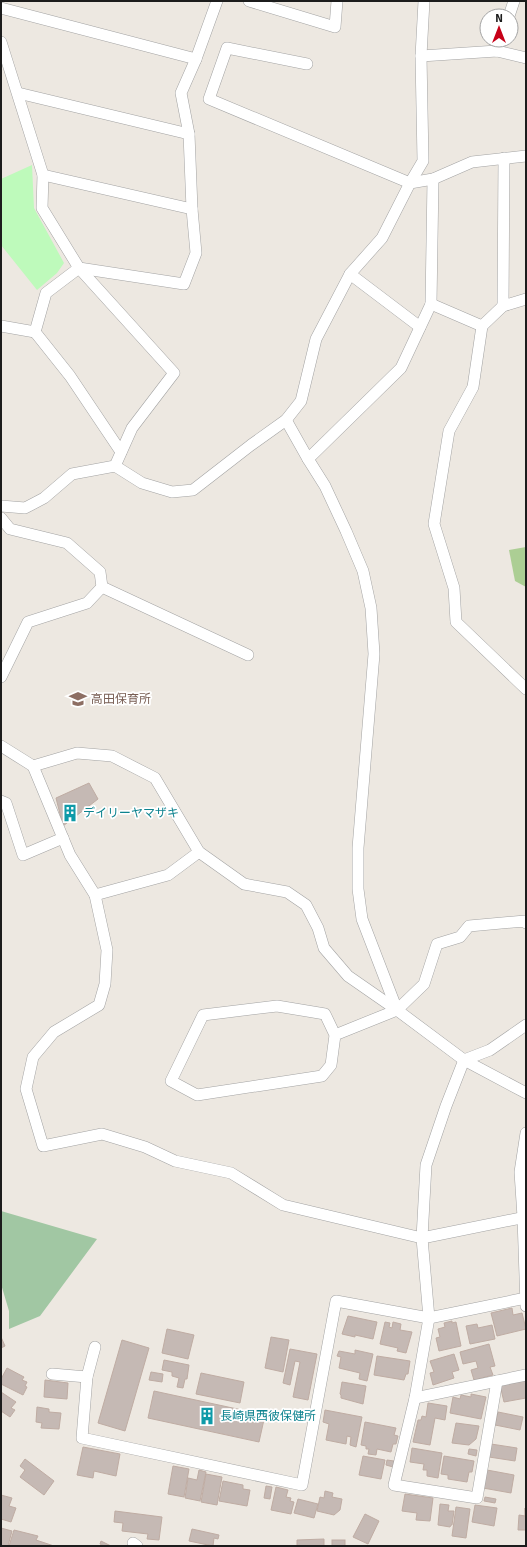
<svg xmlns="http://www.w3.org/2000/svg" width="527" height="1547" font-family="Signika,'Noto Sans JP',sans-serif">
<rect width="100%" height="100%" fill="#ede8e1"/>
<!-- forest -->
<path fill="#acce94" d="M526,547V587L515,581L509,550Z"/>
<!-- cemetery -->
<path fill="#a1c7a3" d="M1,1211L97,1239L40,1316L9,1329V1311L1,1284Z"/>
<!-- park -->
<path fill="#befabb" d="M32,165L34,208L64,263L57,273L37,290L1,245V179Z"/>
<!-- building -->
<g fill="#c5b9b4" stroke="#bfaca3">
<path d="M89,783L98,799L63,826L56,798Z"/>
<path d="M512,1308L513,1315L522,1313L526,1329L497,1336L491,1313Z"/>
<path d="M348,1316L377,1322L373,1339L355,1335V1337L342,1334Z"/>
<path d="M452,1321V1323L456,1322L461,1346L439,1351L436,1338L440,1337L438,1329L445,1327L444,1323Z"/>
<path d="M385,1322L390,1323L389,1327L392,1328L393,1322L401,1324L400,1330L412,1332L406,1353L397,1351L398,1348L380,1344Z"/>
<path d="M477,1324L478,1328L492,1325L495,1339L470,1344L466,1326Z"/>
<path d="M167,1329L194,1335L188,1359L162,1353Z"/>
<path d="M1,1337L5,1346L1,1348Z"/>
<path d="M271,1337L289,1340L283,1372L265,1368Z"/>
<path d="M122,1340L149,1348L125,1431L98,1423Z"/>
<path d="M489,1344L495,1366L490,1367L493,1375L474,1380L471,1370L478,1368L476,1361L463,1364L460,1352Z"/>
<path d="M290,1349L317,1354L308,1400L293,1397L300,1362L295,1361L290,1385L283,1383Z"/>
<path d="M355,1350L373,1354L367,1381L359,1379L360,1373L339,1368L341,1357L337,1356L339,1351L355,1354Z"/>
<path d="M454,1354L459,1370L452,1372L454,1378L433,1385L430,1373L434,1372L430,1361Z"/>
<path d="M377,1356L410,1361L408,1374H406L404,1380L374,1375Z"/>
<path d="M164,1360L189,1365L187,1379H185L183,1388L177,1387L179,1378L172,1376V1372L162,1370Z"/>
<path d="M7,1368L24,1377L22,1380L27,1382L25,1386L27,1387L23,1395L1,1384V1379Z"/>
<path d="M151,1372L163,1374L162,1382L149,1380Z"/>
<path d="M201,1373L244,1382L240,1403L196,1394Z"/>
<path d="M45,1380L68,1383L67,1399L44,1397Z"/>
<path d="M526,1380V1398L504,1402L500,1385Z"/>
<path d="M342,1382L366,1386L363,1404L341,1398V1395L340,1394Z"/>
<path d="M154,1391L265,1415L259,1442L148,1418Z"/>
<path d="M1,1392L16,1402L11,1408L15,1410L10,1417L1,1411Z"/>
<path d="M471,1394L486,1397L481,1419L450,1413L453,1397L460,1399L461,1395L471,1397Z"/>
<path d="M428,1403L447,1406L445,1420L435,1418L430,1445L413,1442L418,1420H421L422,1416L426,1417Z"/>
<path d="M37,1407L49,1409V1412L61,1413L59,1429L41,1428L42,1423L36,1422Z"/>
<path d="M325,1410L362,1417L356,1447L350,1445L351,1437L347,1436L346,1444L326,1440L329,1424L323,1422Z"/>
<path d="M498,1412L523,1417L520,1430L495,1425Z"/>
<path d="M365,1422L396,1428L394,1435L398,1436L396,1444H393L391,1452L377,1449L376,1455L368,1454L369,1449H366V1446L361,1445Z"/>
<path d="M456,1423L479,1426L476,1439L469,1445L452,1443Z"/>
<path d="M491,1444L517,1448L515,1461L489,1457Z"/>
<path d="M83,1447L120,1454L116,1476L94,1471L93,1478L77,1475Z"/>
<path d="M412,1448L442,1453L438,1478L427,1476V1470H423L424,1464L410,1462Z"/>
<path d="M469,1449L477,1450L476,1456L468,1454Z"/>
<path d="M363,1456L385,1460L381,1479L359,1475Z"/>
<path d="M444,1456L474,1461L472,1472H469L467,1482L448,1479V1475L441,1474Z"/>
<path d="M25,1459L54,1481L44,1495L20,1477L25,1470L20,1466Z"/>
<path d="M387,1460L394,1461L393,1467L386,1465Z"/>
<path d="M173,1466L189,1469L184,1497L168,1494Z"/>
<path d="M199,1470L206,1472L200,1501L185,1498L188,1478L197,1480Z"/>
<path d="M487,1470L514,1475L511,1493L483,1488Z"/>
<path d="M206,1474L222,1477L217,1505L201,1502Z"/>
<path d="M223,1481L243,1485V1489L250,1490L247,1506L219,1501Z"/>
<path d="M266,1486L272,1487L270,1499L264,1498Z"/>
<path d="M276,1487L288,1490L286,1497L291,1498L290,1501L294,1502L291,1514L271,1510Z"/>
<path d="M325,1491L333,1493L332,1497L342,1499L340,1510L334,1515L317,1511L320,1497L324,1498Z"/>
<path d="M405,1494L433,1498L430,1521L416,1520L417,1513L402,1511Z"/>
<path d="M1,1495L12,1498L9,1506L16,1508L11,1522L1,1519Z"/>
<path d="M485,1497L496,1499L495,1503L484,1501Z"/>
<path d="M298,1499L318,1504L314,1518L294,1513Z"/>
<path d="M440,1504L449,1505L448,1511H454L452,1525H451L450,1527L438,1525Z"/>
<path d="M475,1505L497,1508L494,1526L472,1522Z"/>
<path d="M456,1507L470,1509L466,1538L452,1536Z"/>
<path d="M525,1508L526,1530H518L519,1515L525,1516Z"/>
<path d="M115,1511L162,1517L159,1540L147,1539L148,1534L122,1531L123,1523L114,1522Z"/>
<path d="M365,1514L379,1521L368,1544L353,1537Z"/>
<path d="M1,1528L12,1531L8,1546H1Z"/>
<path d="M192,1529L219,1535L218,1539L214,1538L213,1546L189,1541Z"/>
<path d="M14,1530L38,1536L36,1540L54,1546H9Z"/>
<path d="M324,1539V1546H297V1540Z"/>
<rect x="332" y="1540" width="13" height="6"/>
<path d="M101,1541L111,1546H104L100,1544Z"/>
</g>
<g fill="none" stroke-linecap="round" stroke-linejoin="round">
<!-- minor casing -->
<g stroke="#a3a3a3" stroke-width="12">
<g id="minor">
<path d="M249,1L335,27L337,1"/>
<path d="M1,8L196,59"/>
<path d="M509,16L514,1"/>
<path d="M1,42L43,175L42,208L79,268L174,373L132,428L115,466"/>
<path d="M497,51L501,40"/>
<path d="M421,56L497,51L526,58"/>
<path d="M307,64L227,48L209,99L410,183L433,179L472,162L526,156"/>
<path d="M18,93L189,134"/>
<path d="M43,175L192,209"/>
<path d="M350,274L420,327"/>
<path d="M431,304L482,326L503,306L526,299"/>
<path d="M503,306L504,158"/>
<path d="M1,326L35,332L46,293L79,268L184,284L196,253L192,209L189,134L181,93L196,59L217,1"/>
<path d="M482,326L473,387L449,431L434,524L454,588L456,622L526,689"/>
<path d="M35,332L70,376L121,452"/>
<path d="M286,420L308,459L325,486L346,531L363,571L371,608L374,654L358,848V889L362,919L397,1010"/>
<path d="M308,459L401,368L431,304L433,179"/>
<path d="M1,506L25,508L44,498L72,474L115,466L142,483L172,492L193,490L251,445L286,420L301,401L316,339L350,274L382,238L410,183L423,161L421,56L424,1"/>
<path d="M1,518L10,529L67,543L100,572L102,587"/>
<path d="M102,587L248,655"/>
<path d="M1,677L28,622L87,603L102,587"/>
<path d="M1,746L33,766L70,855L95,895L107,950L105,984L99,1005L54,1032L33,1057L26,1089L43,1146L102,1134L145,1147L175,1161L231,1173L283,1205L422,1238L526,1217"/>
<path d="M33,766L77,753L112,756L155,778L199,852L244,884L287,892L306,905L318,928L324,948L348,976L397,1010L464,1060L526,1093"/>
<path d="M1,801L6,803L23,855L63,838"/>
<path d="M95,895L168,875L199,852"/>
<path d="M335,1035L331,1065L322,1076L197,1095L171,1081L203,1015L277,1006L325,1014L335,1035L397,1010L424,984L437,944L460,937L469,926L525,921L526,923"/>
<path d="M526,1133L520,1172L523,1217L526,1306"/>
<path d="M95,1347L87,1377L82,1438L302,1485L336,1301L429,1318L526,1298"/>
<path d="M52,1374L87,1377"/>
<path d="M497,1381L477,1498L394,1485L415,1398L429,1318L422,1238L426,1165L446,1106L464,1060L490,1050L526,1025"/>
<path d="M415,1398L526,1375"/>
<path d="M133,1543L137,1546"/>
</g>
</g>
<!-- minor -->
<use href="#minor" stroke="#fff" stroke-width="11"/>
</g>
<!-- icons -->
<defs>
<g id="school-bare" transform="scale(1.38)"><path d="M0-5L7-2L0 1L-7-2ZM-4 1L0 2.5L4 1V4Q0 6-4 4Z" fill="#8d6e63" stroke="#fff" stroke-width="2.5" paint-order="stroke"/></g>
<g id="building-bare" transform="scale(1.38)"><path d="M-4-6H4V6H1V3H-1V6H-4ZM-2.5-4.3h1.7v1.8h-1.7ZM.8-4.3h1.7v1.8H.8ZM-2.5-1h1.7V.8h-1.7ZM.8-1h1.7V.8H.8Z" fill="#0f9aa8" stroke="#fff" stroke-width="2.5" paint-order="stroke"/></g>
</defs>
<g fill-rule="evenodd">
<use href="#school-bare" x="78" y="699"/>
<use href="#building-bare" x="70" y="813"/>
<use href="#building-bare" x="207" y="1416"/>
</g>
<g text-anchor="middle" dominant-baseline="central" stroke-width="3.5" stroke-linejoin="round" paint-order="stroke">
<!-- education labels -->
<g font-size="12" fill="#785e54" stroke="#fff" text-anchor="start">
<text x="91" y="699">高田保育所</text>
</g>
<!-- culture labels -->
<g font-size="12" fill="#0d838f" stroke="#fff" text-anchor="start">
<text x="83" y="813">デイリーヤマザキ</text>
<text x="220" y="1416">長崎県西彼保健所</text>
</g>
</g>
<!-- border -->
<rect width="527" height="1547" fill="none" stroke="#1c1c1c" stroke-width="4"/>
<!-- north arrow -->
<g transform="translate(499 28)"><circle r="19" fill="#ffffff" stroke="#a4a4a4"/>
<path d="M0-3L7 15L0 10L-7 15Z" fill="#c70018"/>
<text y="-6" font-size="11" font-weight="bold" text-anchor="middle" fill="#1c1c1c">N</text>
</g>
</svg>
